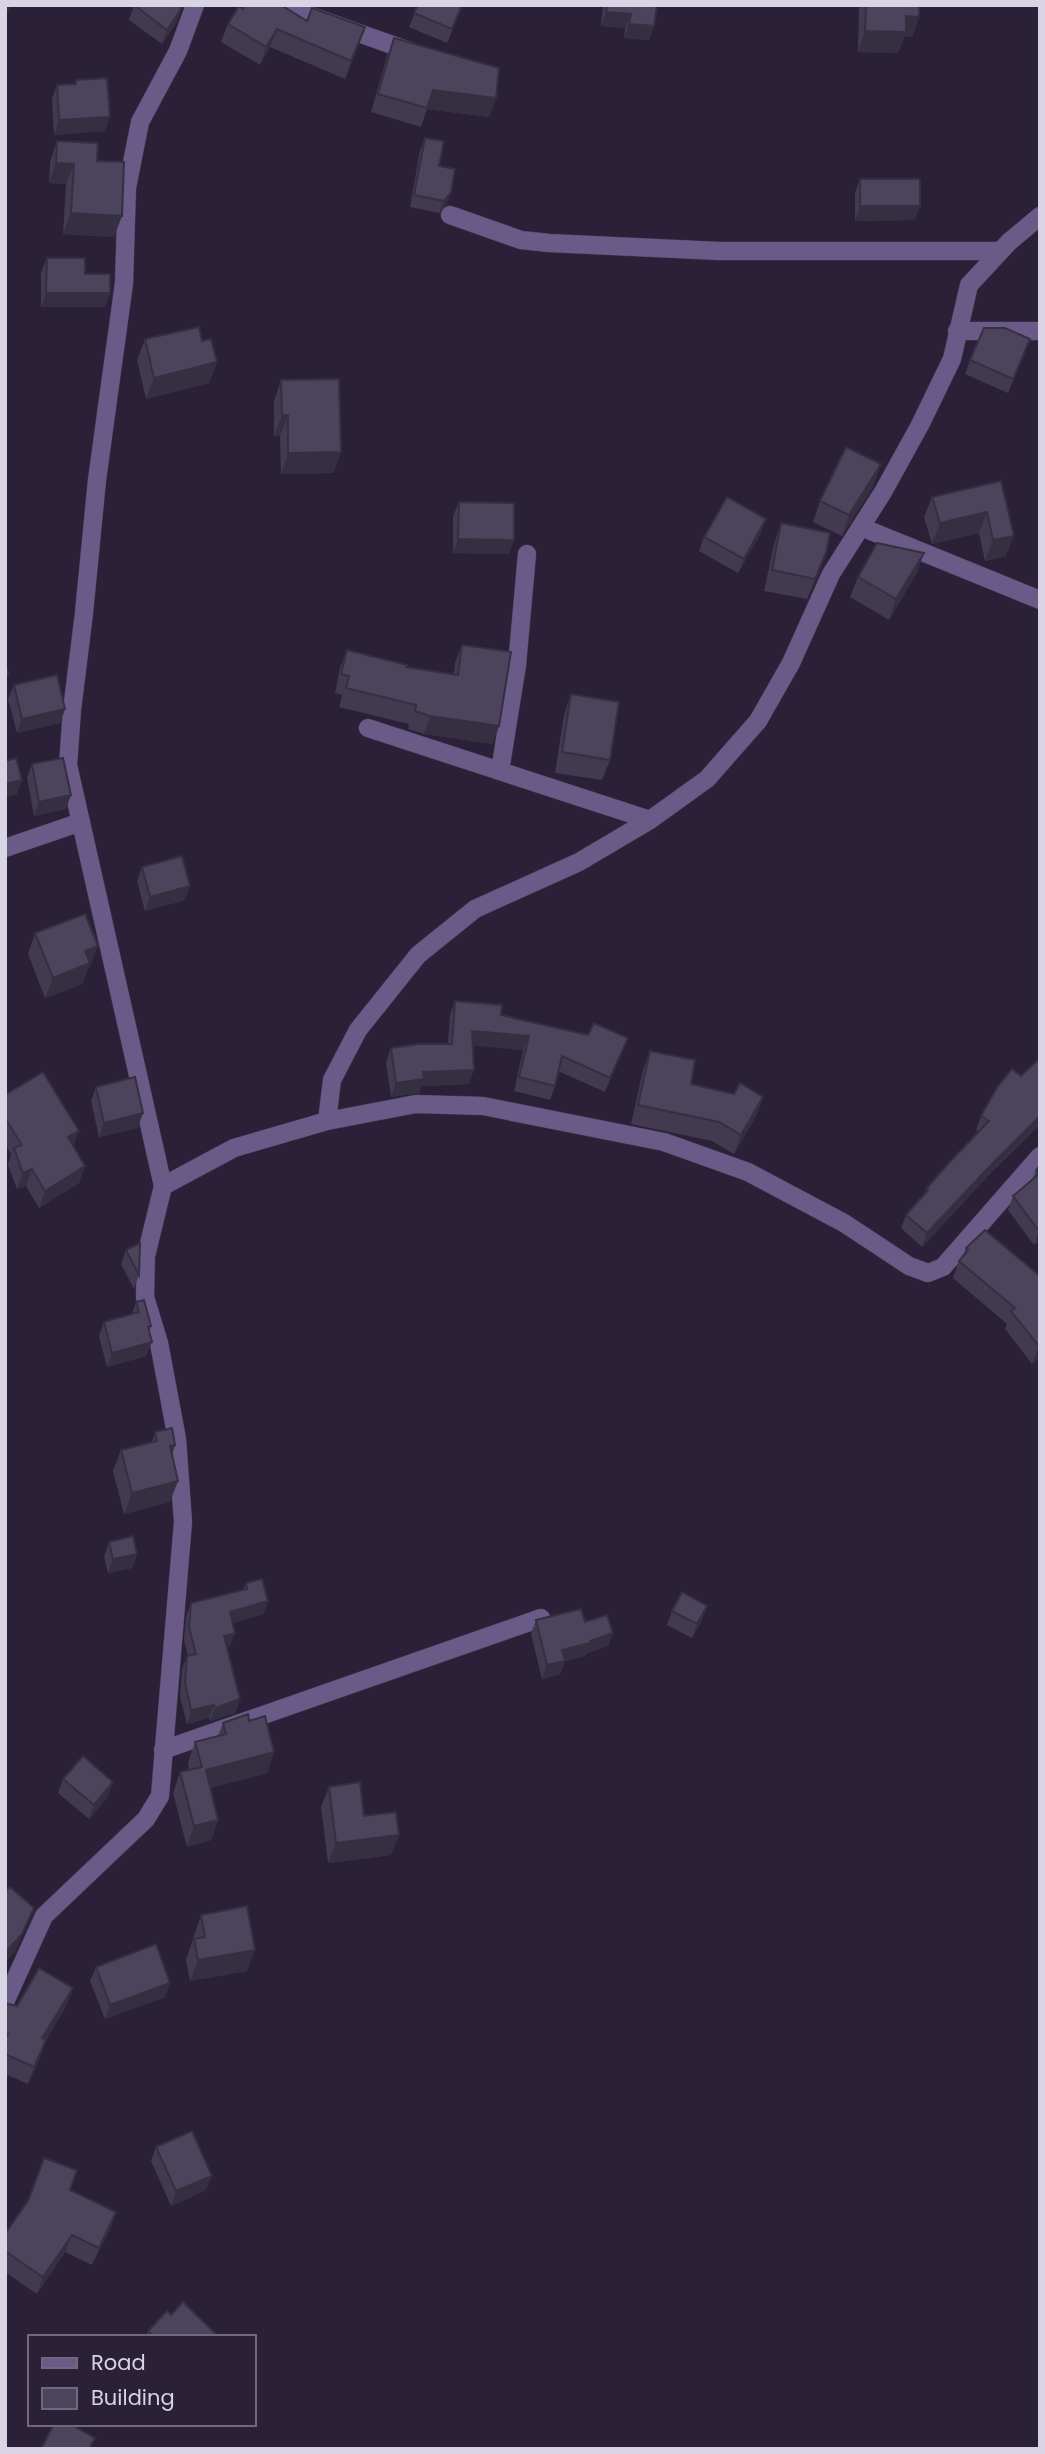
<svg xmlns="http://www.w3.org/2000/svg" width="1045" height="2454" font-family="Poppins,sans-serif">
<rect width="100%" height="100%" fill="#2a2139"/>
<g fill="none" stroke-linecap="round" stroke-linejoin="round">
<!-- minor casing -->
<g stroke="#463e54" stroke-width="19">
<g id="minor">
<path d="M280,5L412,52"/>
<path d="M450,215L521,240L549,243L719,251H1000"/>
<path d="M957,331H1040"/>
<path d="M861,527L1040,600"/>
<path d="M368,728L650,820"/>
<path d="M500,771L517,665L527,554"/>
<path d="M5,848L81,822"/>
<path d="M327,1121L332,1080L358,1030L418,955L475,909L579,862L650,820L707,779L758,721L791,663L831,574L883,492L920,425L952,359L969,285L1009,242L1040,216"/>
<path d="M163,1186L234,1148L327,1121L416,1104L483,1106L664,1142L748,1172L844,1223L909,1266L928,1273L943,1267L1040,1156"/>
<path d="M163,1750L541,1618"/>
<path d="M5,2002L44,1916L146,1819L160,1796L183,1522L177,1439L159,1343L145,1297L146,1256L163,1186L68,765L72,710L84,613L97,480L124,283L127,188L140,122L178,51L195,5"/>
</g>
</g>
<!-- minor -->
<use href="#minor" stroke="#6a5a88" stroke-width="18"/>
</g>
<!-- wall -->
<g fill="#413a50">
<path d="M134,5H183L176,23L162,44L129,20Z"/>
<path d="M418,5H463L447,43L409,27Z"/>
<path d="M603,5H657L654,26L649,40L624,38L625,28L601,26Z"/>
<path d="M859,5H919V17L912,37H904L898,53L858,52Z"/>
<path d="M243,9L307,21L365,27L345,79L270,47L260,65L221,42L228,24Z"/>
<path d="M394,38L496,98L489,117L427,109L421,127L371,112L387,56Z"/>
<path d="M76,80L105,131L54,135L52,99L57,85L75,84Z"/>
<path d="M425,138L439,166L451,192L446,205L439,213L410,207L420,150Z"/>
<path d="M57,141L97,161L114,237L63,234L66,184L49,183L50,162Z"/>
<path d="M860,179L915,220L855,221V193Z"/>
<path d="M47,258L85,274L110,293L105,307H41V272Z"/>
<path d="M145,339L202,341L217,362L209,383L146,399L137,360Z"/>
<path d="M1025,353L1008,393L965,374L970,360Z"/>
<path d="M281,380L341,452L333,473L281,474L280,436H274V401Z"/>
<path d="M1001,481L1006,556L985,561L979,533L932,544L924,517L932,497Z"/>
<path d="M874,485L842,536L813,522L820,501Z"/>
<path d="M459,502L509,554L453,553V516Z"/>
<path d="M781,523L819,573L807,599L764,591L774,544Z"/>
<path d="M761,533L738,573L699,551L704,537Z"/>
<path d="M924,553L916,574L889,620L850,597L858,577Z"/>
<path d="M462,645L493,744L424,734L408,729L409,724L339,707L342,695L335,693L340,668L347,650L406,667L454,674L455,663Z"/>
<path d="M14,685L65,709L60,723L17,733L8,699Z"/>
<path d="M571,694L610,760L602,780L555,773L564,715Z"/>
<path d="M32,764L66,809L34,816L27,778Z"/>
<path d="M142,867L185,900L145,911L137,881Z"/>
<path d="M35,933L90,967L88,968L82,984L45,998L28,954Z"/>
<path d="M455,1001L501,1015L622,1052L605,1092L558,1071L555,1086L550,1100L514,1091L523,1050L473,1045L469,1084L421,1086L419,1093L391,1097L386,1062L391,1048L448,1044L450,1015Z"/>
<path d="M650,1051L691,1084L734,1094L763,1097L756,1116L734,1154L712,1141L631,1124L643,1070Z"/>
<path d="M998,1086L986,1178L922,1247L901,1228L906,1215L925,1194L926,1189L979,1131L976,1130L981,1116Z"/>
<path d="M96,1087L138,1128L99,1137L91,1101Z"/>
<path d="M5,1095L73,1146L85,1166L79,1183L39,1208L26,1186L17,1189L8,1165L11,1154L5,1144Z"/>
<path d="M1040,1166V1241L1034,1245L1008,1210L1013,1196L1032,1180L1036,1170Z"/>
<path d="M966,1248L1040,1276V1358L1032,1364L1005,1329L1007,1324L953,1278L959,1261L963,1256Z"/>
<path d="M126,1250L139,1275L134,1289L121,1264Z"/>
<path d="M136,1302L151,1326L149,1333L146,1356L107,1367L99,1336L104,1322L132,1314Z"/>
<path d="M155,1432L175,1445L172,1455L170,1502L124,1514L113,1471L121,1450L152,1442Z"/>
<path d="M109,1542L137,1554L132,1568L108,1573L104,1557Z"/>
<path d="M246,1583L268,1601L263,1614L233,1623L230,1647H227L240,1699L235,1713L210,1721L209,1718L187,1724L180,1697L182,1669L187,1656H188L184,1640L186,1617L191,1603L243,1590Z"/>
<path d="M672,1611L702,1620L692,1638L667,1625Z"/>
<path d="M536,1620L585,1622L613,1633L608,1646L587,1653L585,1656L565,1661L560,1674L542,1679L531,1634Z"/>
<path d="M249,1721L274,1752L267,1773L210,1788L218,1820L211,1840L187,1847L173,1793L180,1772L189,1770L188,1763L195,1742L218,1736L223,1723Z"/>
<path d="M63,1779L108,1796L89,1819L58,1793Z"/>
<path d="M329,1787L364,1816L391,1855L328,1863L321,1807Z"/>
<path d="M201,1915L247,1971L190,1981L186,1960Z"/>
<path d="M96,1967L165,1997L105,2019L90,1981Z"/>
<path d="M73,1988L66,2006L46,2040L40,2058L28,2084L5,2074V2003L17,2006Z"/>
<path d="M156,2147L206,2190L171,2206L151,2161Z"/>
<path d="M70,2190L116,2212L110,2229L92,2265L65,2252L37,2294L5,2272V2234Z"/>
<path d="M171,2315L219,2337H145L148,2331Z"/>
</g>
<!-- shaded-wall -->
<g fill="#353041">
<path d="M9,5H12L5,17V12Z"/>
<path d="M183,5L176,23L162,44L167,30Z"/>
<path d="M606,12L631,14L625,28L601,26Z"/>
<path d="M906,16L919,17L912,37H904L898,53L858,52L865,31Z"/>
<path d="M629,24L654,26L649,40L624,38Z"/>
<path d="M365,27L359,45L345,79L351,61Z"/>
<path d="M277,29L270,47L260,65L266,47Z"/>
<path d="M433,90L496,98L489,117L426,109Z"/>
<path d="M110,117L105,131L54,135L59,120Z"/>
<path d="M56,163L74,164L66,184L49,183Z"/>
<path d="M451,192L446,205L439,213L444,201Z"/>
<path d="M860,206H920L915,220L855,221Z"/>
<path d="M71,213L122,216L114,237L63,234Z"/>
<path d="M46,293H110L105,307H41Z"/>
<path d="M217,362L209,383L146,399L154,378Z"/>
<path d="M282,415H288L280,436H274Z"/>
<path d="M341,452L333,473L281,474L288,453Z"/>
<path d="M881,464L874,485L842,536L849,515Z"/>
<path d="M987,512L979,533L932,544L940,523Z"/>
<path d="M766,519L761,533L738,573L744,559Z"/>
<path d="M1014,536L1006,556L985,561L993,540Z"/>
<path d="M458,539L514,540L509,554L453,553Z"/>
<path d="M826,553L819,573L807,599L815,579Z"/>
<path d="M924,553L916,574L889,620L896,599Z"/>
<path d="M65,709L60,723L17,733L22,719Z"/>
<path d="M430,716L499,726L493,744L424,734Z"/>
<path d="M22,780L17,794L5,797V784Z"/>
<path d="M71,795L66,809L34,816L39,802Z"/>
<path d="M190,886L185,900L145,911L150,897Z"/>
<path d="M98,946L90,967L88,968L82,984L45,998L53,978L85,951Z"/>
<path d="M472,1031L529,1036L523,1050L467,1045Z"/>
<path d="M628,1038L622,1052L605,1092L610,1078Z"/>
<path d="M474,1070L469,1084L421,1086L419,1093L391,1097L396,1083L423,1072Z"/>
<path d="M763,1097L756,1116L734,1154L741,1135Z"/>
<path d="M143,1113L138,1128L99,1137L104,1123Z"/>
<path d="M1040,1116V1125L986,1178L922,1247L927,1233L991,1165Z"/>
<path d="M79,1131L73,1147L68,1137Z"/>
<path d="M85,1166L79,1183L39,1208L45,1191Z"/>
<path d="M32,1169L26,1186L17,1189L23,1173Z"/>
<path d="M1040,1230V1241L1034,1245L1039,1231Z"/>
<path d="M152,1342L146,1356L107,1367L112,1353Z"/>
<path d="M1039,1346H1040V1358L1032,1364Z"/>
<path d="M175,1445L168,1466L170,1446Z"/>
<path d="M178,1481L170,1502L124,1514L132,1493Z"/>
<path d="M137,1554L132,1568L108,1573L113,1559Z"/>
<path d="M268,1601L263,1614L225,1625L230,1612Z"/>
<path d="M707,1606L702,1620L692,1638L697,1624Z"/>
<path d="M235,1633L230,1647L219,1649L224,1636Z"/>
<path d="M613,1633L608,1646L587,1653L585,1656L565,1661L560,1674L542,1679L547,1665L562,1650Z"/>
<path d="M240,1699L235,1713L210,1721L215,1708Z"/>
<path d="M214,1705L209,1718L187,1724L191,1710Z"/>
<path d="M274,1752L267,1773L198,1791L206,1770Z"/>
<path d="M113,1782L108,1796L89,1819L94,1805Z"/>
<path d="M218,1820L211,1840L187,1847L194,1826Z"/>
<path d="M399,1835L391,1855L328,1863L336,1843Z"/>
<path d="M34,1908L15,1952L5,1963V1953Z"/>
<path d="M255,1950L247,1971L190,1981L198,1960Z"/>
<path d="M170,1983L165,1997L105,2019L110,2005Z"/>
<path d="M73,1988L66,2006L36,2056L42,2038Z"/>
<path d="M46,2040L40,2058L28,2084L34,2067Z"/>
<path d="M212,2176L206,2190L171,2206L176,2191Z"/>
<path d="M116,2212L110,2229L92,2265L99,2248Z"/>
<path d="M72,2235L65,2252L37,2294L43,2277Z"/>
</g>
<!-- building -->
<g fill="#4c445d" stroke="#353041" stroke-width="2">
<path d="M134,5H183L181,9L167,30Z"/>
<path d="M245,5H281L307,21L312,8L365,27L351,61L277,29L266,47L228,24L239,6L243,9Z"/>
<path d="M418,5H462L452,29L414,13Z"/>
<path d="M607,5H657L654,26L629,24L631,14L606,12Z"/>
<path d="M866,5H919V17L906,16V32L865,31Z"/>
<path d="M394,38L499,68L496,98L433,90L427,108L378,94Z"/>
<path d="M107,78L110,117L59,120L57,85L76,84V80Z"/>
<path d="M425,138L444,141L439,166L455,169L451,192L444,201L414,195Z"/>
<path d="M57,141L98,143L97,161L124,162L122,216L71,213L74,164L56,163Z"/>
<rect x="860" y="179" width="60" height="27"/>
<path d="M47,258H85V274H110V293H46Z"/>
<path d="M199,327L202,341L211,339L217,362L154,378L145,339Z"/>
<path d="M984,328H1005L1030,339L1013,379L970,360Z"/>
<path d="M339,379L341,452L288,453V415H282L281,380Z"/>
<path d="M846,447L881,464L849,515L820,501Z"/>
<path d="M1001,481L1014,536L993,540L987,512L940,523L932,497Z"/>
<path d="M727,497L766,519L744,559L704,537Z"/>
<path d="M459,502L514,503V540L458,539Z"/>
<path d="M781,523L830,533L826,553L815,579L772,570Z"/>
<path d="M877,543L924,553L896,599L858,577Z"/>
<path d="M462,645L511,652L499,726L430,716L415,711L416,705L346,688L349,676L341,674L347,650L407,665L406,667L458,675Z"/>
<path d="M5,664L9,674L5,675Z"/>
<path d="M57,675L65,709L22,719L14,685Z"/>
<path d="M571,694L619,702L610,760L562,752Z"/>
<path d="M16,758L22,780L5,784V761Z"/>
<path d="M63,758L71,795L39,802L32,764Z"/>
<path d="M182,856L190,886L150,897L142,867Z"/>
<path d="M85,914L98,946L85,951L90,963L53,978L35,933Z"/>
<path d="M455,1001L502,1005L501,1015L588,1035L594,1023L628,1038L610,1078L562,1056L555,1086L519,1077L529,1036L472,1031L474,1070L423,1072L424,1079L396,1083L391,1048L419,1044H452Z"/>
<path d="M650,1051L695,1060L691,1084L734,1094L740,1083L763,1097L741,1135L719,1122L638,1105Z"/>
<path d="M1040,1058V1116L991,1165L927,1233L906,1215L928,1190L926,1189L946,1166L989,1121L981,1116L998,1086L1012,1069L1021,1076Z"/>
<path d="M43,1072L79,1131L68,1137L85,1166L45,1191L32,1169L23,1173L14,1148L22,1145L5,1118V1095Z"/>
<path d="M135,1077L143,1113L104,1123L96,1087Z"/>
<path d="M1040,1166V1230L1039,1231L1013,1196L1039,1174L1036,1170Z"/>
<path d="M985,1230L1040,1276V1346H1039L1011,1311L1015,1308L959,1261L968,1250L966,1248Z"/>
<path d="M140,1243L139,1275L126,1250Z"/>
<path d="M144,1300L151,1326L148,1327L152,1342L112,1353L104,1322L139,1312L136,1302Z"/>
<path d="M172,1428L175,1445L170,1446L178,1481L132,1493L121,1450L157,1441L155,1432Z"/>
<path d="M133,1536L137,1554L113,1559L109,1542Z"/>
<path d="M262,1579L268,1601L230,1612L235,1633L224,1636L240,1699L215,1708L214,1705L191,1710L185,1683L187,1656L196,1654L189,1627L191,1603L247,1589L246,1583Z"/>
<path d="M682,1592L707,1606L697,1624L672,1611Z"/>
<path d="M581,1609L585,1622L607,1615L613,1633L590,1641V1643L562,1650L565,1661L547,1665L536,1620Z"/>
<path d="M248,1714L249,1721L265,1716L274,1752L206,1770L218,1820L194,1826L180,1772L202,1767L195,1742L226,1734L223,1723Z"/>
<path d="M83,1756L113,1782L94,1805L63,1779Z"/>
<path d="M360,1782L364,1816L396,1812L399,1835L336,1843L329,1787Z"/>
<path d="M10,1887L34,1908L22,1934L5,1953V1892Z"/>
<path d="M247,1906L255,1950L198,1960L194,1939L205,1937L201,1915Z"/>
<path d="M156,1944L170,1983L110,2005L96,1967Z"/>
<path d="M39,1968L73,1988L42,2038L46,2040L34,2067L5,2054V2039L8,2034L5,2033V2003L17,2006Z"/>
<path d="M192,2131L212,2176L176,2191L156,2147Z"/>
<path d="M44,2158L77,2170L70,2190L116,2212L99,2248L72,2235L43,2277L5,2251V2234L29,2199Z"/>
<path d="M183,2302L219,2337H154L148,2331L167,2311L171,2315Z"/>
<path d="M54,2424H70L95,2438L89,2449H41Z"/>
</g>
<!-- border -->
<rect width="1045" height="2454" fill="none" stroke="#d9d4e4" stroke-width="14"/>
<!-- legend -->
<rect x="28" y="2335" width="228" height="91" fill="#2a2139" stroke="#70697d" stroke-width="2"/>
<rect x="42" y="2358" width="35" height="10" fill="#6a5a88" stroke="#70697d" stroke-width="2"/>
<text x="91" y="2370" font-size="21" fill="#d9d4e4">Road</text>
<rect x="42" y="2388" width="35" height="21" fill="#4c445d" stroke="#70697d" stroke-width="2"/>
<text x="91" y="2405" font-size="21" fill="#d9d4e4">Building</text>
</svg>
